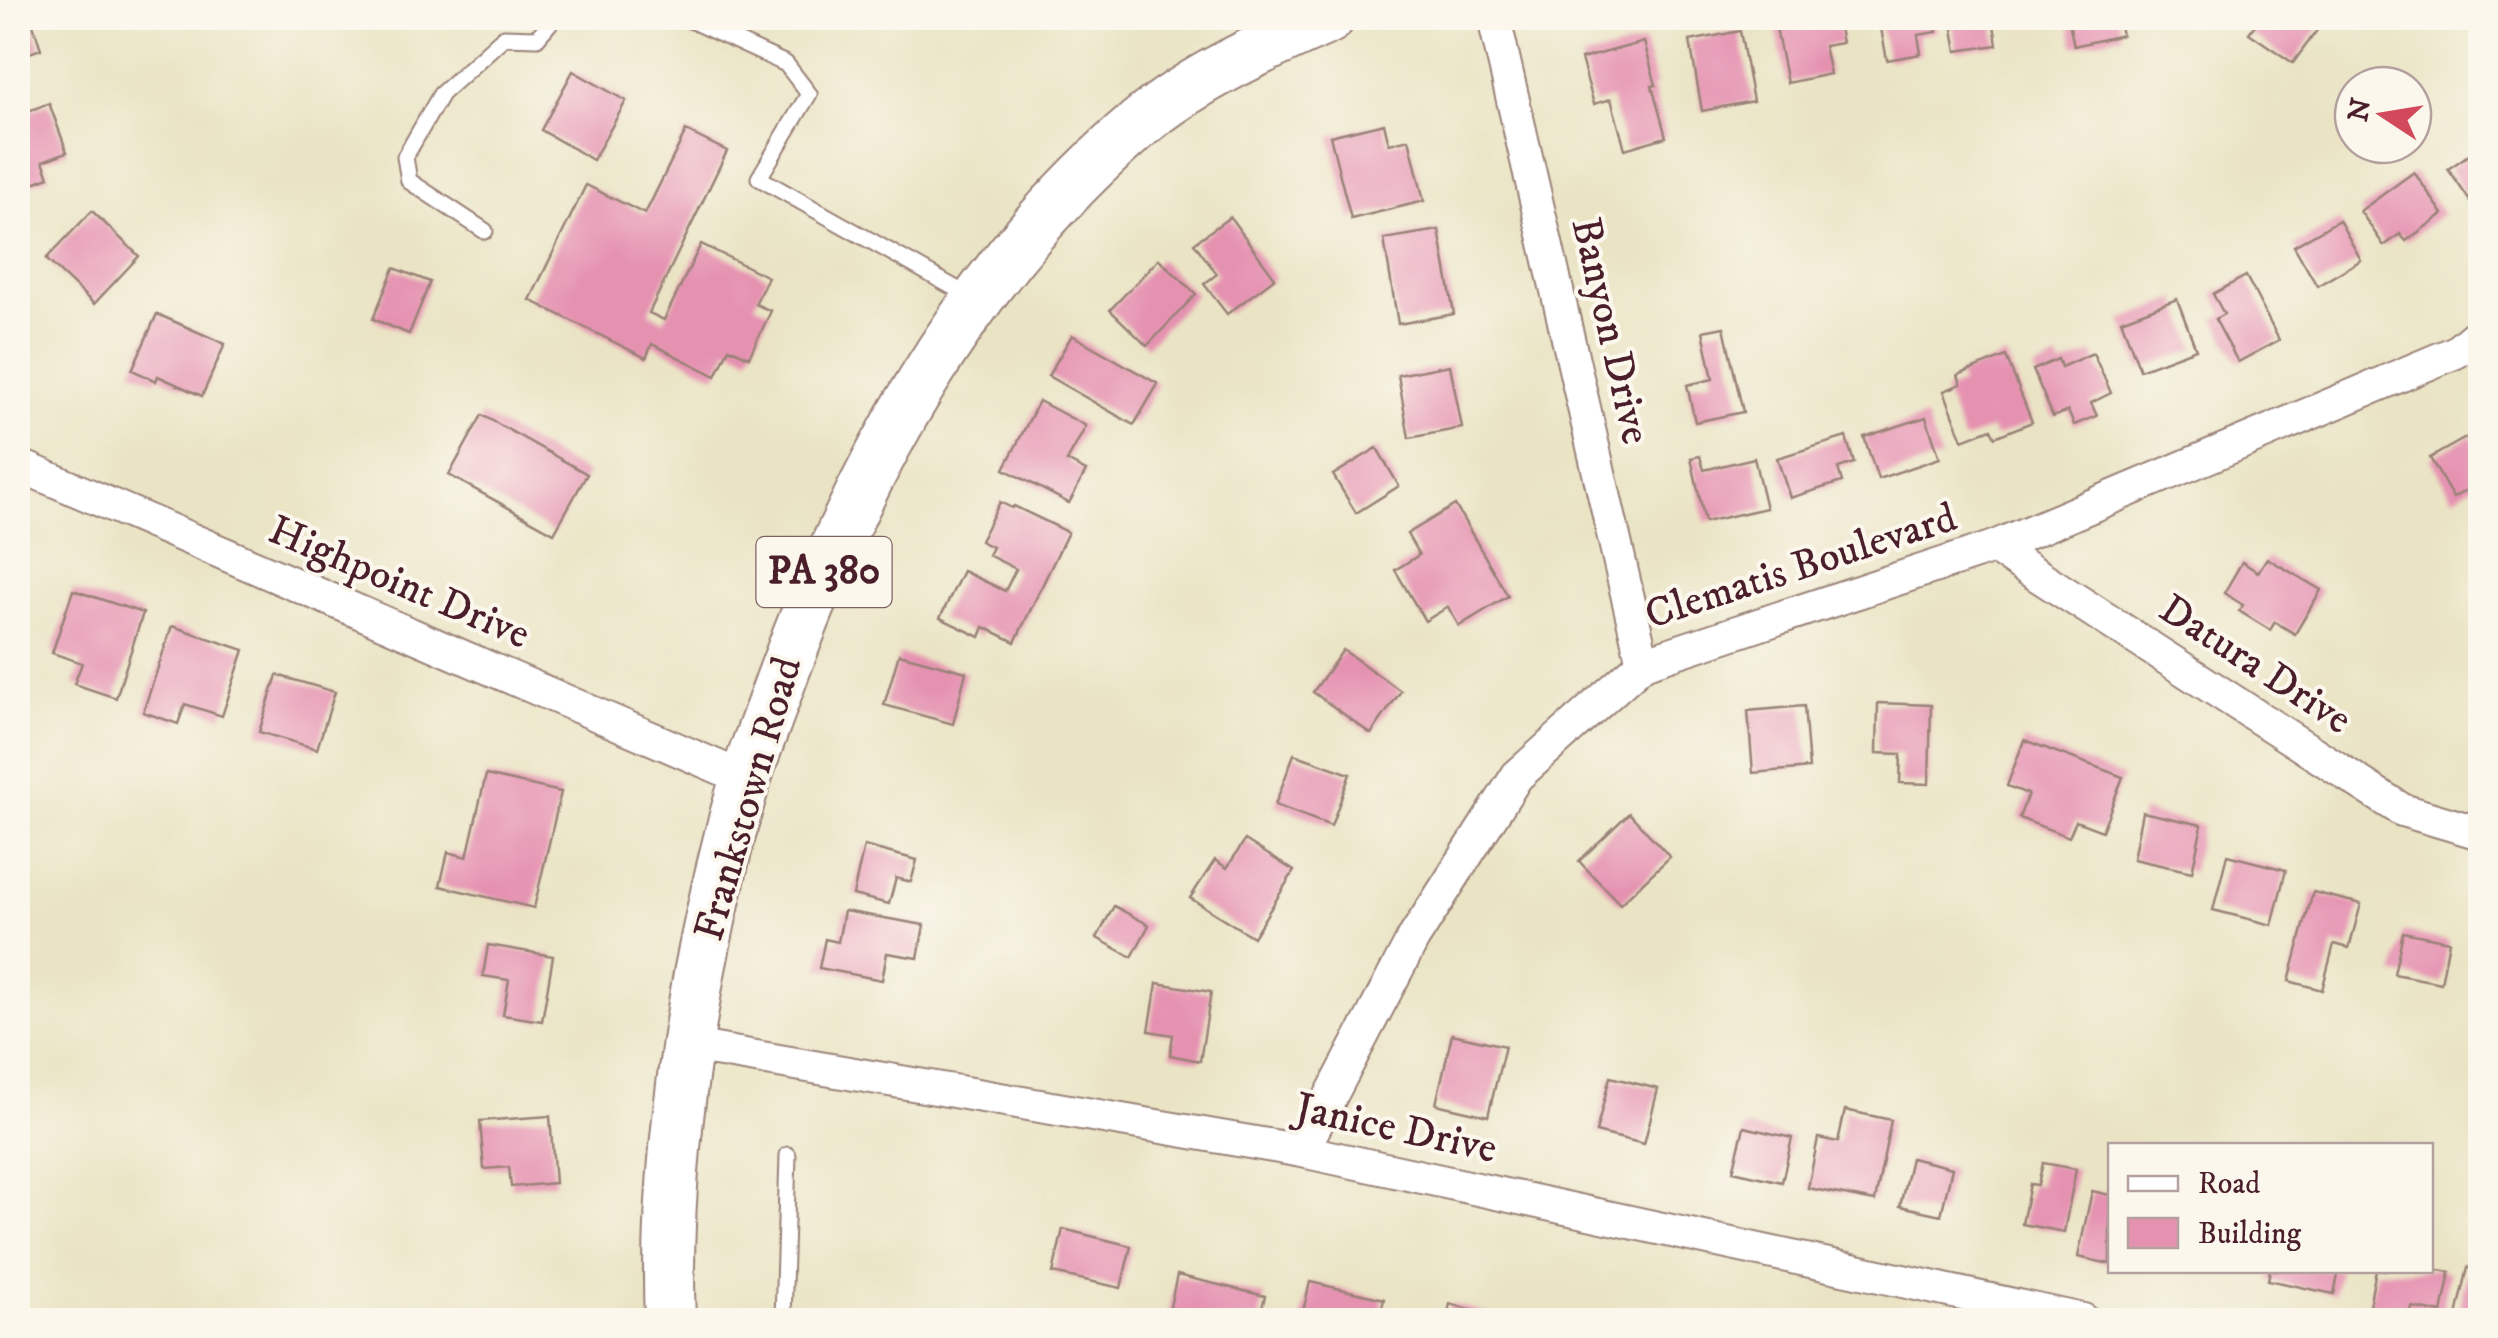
<svg xmlns="http://www.w3.org/2000/svg" width="2498" height="1338" font-family="'IM FELL DW Pica',serif">
<rect width="100%" height="100%" fill="#fbf7ec"/>
<filter id="ink" filterUnits="userSpaceOnUse"><feTurbulence type="fractalNoise" baseFrequency=".01" numOctaves="2"/><feDisplacementMap in="SourceGraphic" scale="20" xChannelSelector="R" yChannelSelector="G"/><feConvolveMatrix kernelMatrix="1 2 1 2 8 2 1 2 1" color-interpolation-filters="sRGB"/></filter>
<filter id="wash" filterUnits="userSpaceOnUse"><feTurbulence type="fractalNoise" baseFrequency=".0048" numOctaves="4" result="noise"/><feDisplacementMap in="SourceGraphic" scale="40" xChannelSelector="R" yChannelSelector="G"/><feGaussianBlur stdDeviation="2.25" result="paint"/><feColorMatrix in="noise" values="0 0 0 0 0 0 0 0 0 0 0 0 0 0 0 0 0 1.4 0 .05"/><feComposite in="paint" operator="in"/></filter>
<g filter="url(#wash)">
<rect width="100%" height="100%" fill="#eae4c5"/>
<g id="blocks">
<!-- building -->
<g fill="#e592b1">
<path d="M18,18H31L41,49L18,57Z"/>
<path d="M1774,18H1837L1842,43L1824,46L1830,74L1787,83Z"/>
<path d="M1879,18H1935L1937,32L1918,35L1921,54L1887,60Z"/>
<path d="M1951,18H2008V21L1994,24L1997,45L1957,51Z"/>
<path d="M2068,18H2118L2122,35L2074,46Z"/>
<path d="M2260,18H2326L2293,63L2249,33Z"/>
<path d="M1740,31L1753,101L1702,111L1690,41Z"/>
<path d="M1644,42L1656,85L1652,86L1666,137L1625,149L1611,99L1594,104L1581,59Z"/>
<path d="M573,71L626,101L593,160L541,130Z"/>
<path d="M49,103L67,152L43,161L49,177L18,189V115Z"/>
<path d="M1384,123L1389,144L1409,139L1424,201L1351,219L1330,136Z"/>
<path d="M686,131L727,151L649,313L664,320L701,244L768,277L755,304L771,311L749,357L729,348L716,376L652,344L646,358L530,300L586,185L645,214Z"/>
<path d="M2480,147V198L2472,204L2448,169Z"/>
<path d="M2414,172L2443,214L2406,241L2400,234L2384,246L2360,211Z"/>
<path d="M92,211L139,256L94,304L46,259Z"/>
<path d="M1230,217L1275,278L1227,314L1204,284L1217,274L1194,243Z"/>
<path d="M2339,220L2361,260L2317,286L2294,246Z"/>
<path d="M1439,230L1454,314L1398,324L1384,239Z"/>
<path d="M1159,259L1196,294L1147,346L1110,310Z"/>
<path d="M394,268L430,282L409,334L373,319Z"/>
<path d="M2246,276L2279,340L2238,362L2215,319L2224,314L2213,294Z"/>
<path d="M2177,299L2196,349L2140,370L2121,320Z"/>
<path d="M157,314L225,344L202,396L158,376L156,381L132,370Z"/>
<path d="M1724,327L1743,412L1695,422L1687,385L1713,379L1703,331Z"/>
<path d="M1072,335L1158,384L1134,425L1048,376Z"/>
<path d="M2093,353L2111,393L2091,403L2097,416L2074,425L2068,411L2053,417L2033,370L2058,359L2061,367Z"/>
<path d="M2006,356L2032,422L1995,437L1991,429L1963,440L1944,391L1961,384L1958,375Z"/>
<path d="M1450,365L1462,428L1409,438L1398,375Z"/>
<path d="M1039,401L1086,426L1067,461L1086,471L1069,503L1004,469Z"/>
<path d="M482,415L587,474L554,533L449,475Z"/>
<path d="M1926,417L1940,458L1878,479L1864,437Z"/>
<path d="M2471,435L2480,451V482L2453,498L2430,458Z"/>
<path d="M1846,437L1854,463L1838,468L1842,482L1790,498L1777,458Z"/>
<path d="M1377,448L1399,486L1356,513L1333,475Z"/>
<path d="M1700,456L1704,470L1754,458L1766,508L1705,522L1691,458Z"/>
<path d="M1000,502L1012,508L1014,506L1068,532L1015,642L984,627L980,637L940,618L963,571L1005,591L1016,569L988,555L992,547L980,541Z"/>
<path d="M1455,505L1508,596L1459,626L1448,607L1425,621L1395,570L1419,555L1407,534Z"/>
<path d="M2267,558L2321,590L2295,634L2275,622L2270,630L2239,611L2243,605L2224,593L2242,562L2258,572Z"/>
<path d="M73,590L143,613L116,698L74,684L82,663L52,653Z"/>
<path d="M172,626L244,650L222,716L185,704L178,724L143,712Z"/>
<path d="M1343,650L1401,691L1371,734L1313,692Z"/>
<path d="M899,654L966,672L953,724L884,705Z"/>
<path d="M277,675L335,692L317,749L259,732Z"/>
<path d="M1878,703L1931,705L1929,784L1900,783L1901,754L1877,753Z"/>
<path d="M1804,706L1809,768L1753,773L1748,711Z"/>
<path d="M2024,740L2123,777L2102,831L2076,821L2069,837L2019,818L2028,794L2007,786Z"/>
<path d="M1294,754L1350,774L1331,826L1275,805Z"/>
<path d="M486,775L561,792L534,908L440,886L448,852L467,857Z"/>
<path d="M2142,812L2202,825L2192,872L2133,859Z"/>
<path d="M1629,813L1670,857L1620,904L1579,861Z"/>
<path d="M1245,840L1294,871L1253,937L1190,898L1215,860L1227,868Z"/>
<path d="M864,846L917,860L911,882L896,878L889,904L853,895Z"/>
<path d="M2227,855L2286,870L2272,925L2213,910Z"/>
<path d="M2313,892L2361,904L2349,948L2334,944L2322,990L2289,981Z"/>
<path d="M1114,906L1149,925L1132,957L1097,938Z"/>
<path d="M844,911L924,925L918,958L887,953L882,980L819,968L825,939L838,942Z"/>
<path d="M2403,932L2449,941L2441,983L2394,974Z"/>
<path d="M488,945L553,956L542,1021L503,1015L509,980L483,976Z"/>
<path d="M1157,983L1211,992L1200,1061L1170,1055L1173,1035L1149,1031Z"/>
<path d="M1452,1034L1505,1046L1488,1116L1436,1104Z"/>
<path d="M1610,1077L1658,1089L1644,1144L1596,1132Z"/>
<path d="M1845,1110L1891,1120L1875,1201L1808,1188L1818,1138L1838,1142Z"/>
<path d="M550,1116L555,1183L511,1187L509,1167L484,1169L480,1121Z"/>
<path d="M1744,1127L1792,1138L1782,1182L1733,1171Z"/>
<path d="M1911,1158L1952,1168L1941,1215L1900,1206Z"/>
<path d="M2043,1163L2076,1169L2064,1232L2022,1224L2030,1184L2038,1185Z"/>
<path d="M2092,1191L2110,1195V1264L2078,1257Z"/>
<path d="M1063,1229L1131,1246L1121,1288L1053,1273Z"/>
<path d="M2479,1256L2480,1320H2456L2468,1267L2476,1269Z"/>
<path d="M2430,1268L2450,1272L2442,1313L2412,1307L2409,1320H2387L2367,1316L2376,1270H2430Z"/>
<path d="M2270,1270H2339L2334,1294L2268,1280Z"/>
<path d="M1177,1275L1265,1296L1259,1320H1167Z"/>
<path d="M1310,1282L1384,1299L1379,1320H1301Z"/>
<path d="M1450,1304L1510,1319V1320H1446Z"/>
</g>
</g>
</g>
<g filter="url(#ink)">
<use href="#blocks" fill-opacity="0" stroke="#9a8278" stroke-width="2.5"/>
<g fill="none" stroke-linecap="round" stroke-linejoin="round">
<!-- lane casing -->
<g stroke="#9a8278" stroke-width="19">
<g id="lane">
<path d="M686,18L786,64L809,94L759,178L969,296"/>
<path d="M485,231L409,181L405,157L441,94L504,37L537,38L554,18"/>
<path d="M783,1320L788,1155"/>
</g>
</g>
<!-- street casing -->
<g stroke="#9a8278" stroke-width="36">
<g id="street">
<path d="M1494,18L1643,663"/>
<path d="M18,467L28,469L746,779"/>
<path d="M1994,547L2402,810L2480,833"/>
<path d="M686,1045L1302,1151L2083,1320"/>
<path d="M1302,1151L1413,939L1517,776L1643,663L1994,547L2456,352L2480,332"/>
</g>
</g>
<!-- primary casing -->
<g stroke="#9a8278" stroke-width="54">
<path id="primary" d="M670,1320C665,1205 679,1088 699,974C712,908 726,842 746,778C755,749 767,720 777,691C854,478 965,271 1140,123C1196,77 1263,47 1329,18"/>
</g>
<!-- lane -->
<use href="#lane" stroke="#fff" stroke-width="15"/>
<!-- street -->
<use href="#street" stroke="#fff" stroke-width="32"/>
<!-- primary -->
<use href="#primary" stroke="#fff" stroke-width="50"/>
</g>
</g>
<g text-anchor="middle" dominant-baseline="central" stroke-width="8" stroke-linejoin="round" paint-order="stroke">
<!-- shield labels -->
<rect fill="#fbf7ec" stroke="#7f6065" stroke-width="2.5" x="756.5" y="537" width="135" height="70" rx="8"/>
<g font-size="40" font-weight="bold" fill="#4a1f2b">
<text x="824" y="572">PA 380</text>
</g>
<!-- street labels -->
<g font-size="42" fill="#4a1f2b" stroke="#fbf7ec">
<text transform="translate(1610 331) rotate(77)">Banyon Drive</text>
<text transform="translate(1801 567) rotate(-18)">Clematis Boulevard</text>
<text transform="translate(399 583) rotate(23)">Highpoint Drive</text>
<text transform="translate(2255 665) rotate(33)">Datura Drive</text>
<text transform="translate(749 799) rotate(-74)">Frankstown Road</text>
<text transform="translate(1396 1129) rotate(12)">Janice Drive</text>
</g>
</g>
<!-- margin -->
<rect width="2498" height="1338" fill="none" stroke="#fbf7ec" stroke-width="60"/>
<!-- legend -->
<rect x="2108" y="1143" width="325" height="130" fill="#fbf7ec" stroke="#b4a19f" stroke-width="2.5"/>
<rect x="2128" y="1176" width="50" height="15" fill="#ffffff" stroke="#b4a19f" stroke-width="2.5"/>
<text x="2198" y="1193" font-size="30" fill="#4a1f2b">Road</text>
<rect x="2128" y="1218" width="50" height="30" fill="#e592b1" stroke="#b4a19f" stroke-width="2.5"/>
<text x="2198" y="1243" font-size="30" fill="#4a1f2b">Building</text>
<!-- north arrow -->
<g transform="translate(2383 115) rotate(282)"><circle r="48" fill="#fbf7ec" stroke="#b4a19f" stroke-width="2.5"/>
<path d="M0-8L18 38L0 25L-18 38Z" fill="#d1495b"/>
<text y="-15" font-size="28" font-weight="bold" text-anchor="middle" fill="#4a1f2b">N</text>
</g>
</svg>
